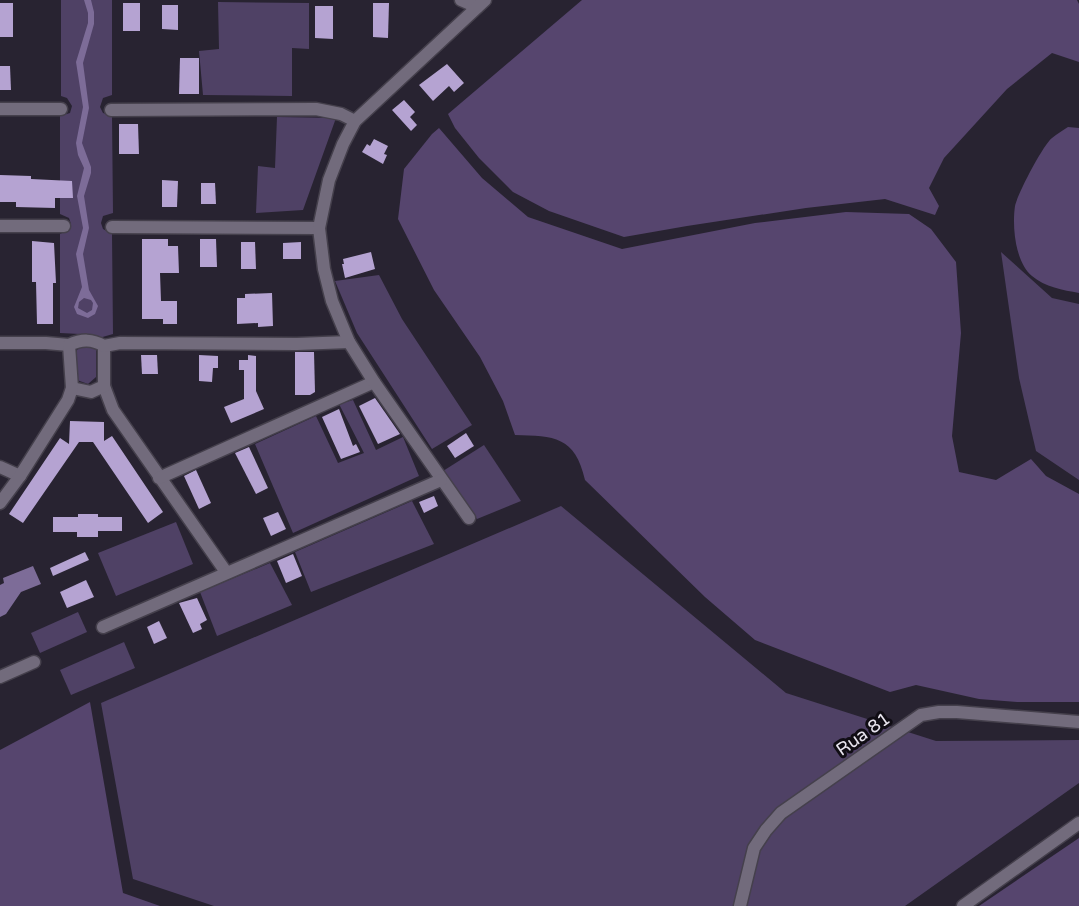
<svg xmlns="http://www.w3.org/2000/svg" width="1079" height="906" font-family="'Varela Round',sans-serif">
<rect width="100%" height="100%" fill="#282331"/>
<!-- green -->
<g fill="#4f4165">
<path d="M61,0H112V95L103,98L100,107L103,113L112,116L113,213L103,216L101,223L103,229L112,234L113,334L92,340L80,334L60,333V234L69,230L71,224L69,218L60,214V116L70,113L72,106L67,98L61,96Z"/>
<path d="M218,2L309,3V49L292,48V96L203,95L199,51L219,49Z"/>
<path d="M277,117L336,118L303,210L256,213L258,166L275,168Z"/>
<path d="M1001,252L1052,298L1079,304V480L1036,451L1019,378Z"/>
<path d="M379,275L402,319L472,425L432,449L357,333L335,281Z"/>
<path d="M82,346L94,347L96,349V377L88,384L77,380V350Z"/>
<path d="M353,400L376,450L403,437L419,476L293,533L255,444L316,416L338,463L364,453L339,404Z"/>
<path d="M484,445L521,501L477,519L443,471Z"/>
<path d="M412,501L434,544L311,592L295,552Z"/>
<path d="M561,506L786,693L936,741L1079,740V783L905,906H214L133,879L101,703Z"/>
<path d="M176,522L193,564L116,596L98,553Z"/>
<path d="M270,563L292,605L217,636L200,592Z"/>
<path d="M78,612L87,632L40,653L31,633Z"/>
<path d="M124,642L135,668L71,695L60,670Z"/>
</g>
<!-- forest -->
<g fill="#56456e">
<path d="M582,0H1077L1079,4V62L1052,53L1007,89L944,158L929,188L939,206L935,215L885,199L806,208L687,226L624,237L549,211L513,192L479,158L455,128L448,114Z"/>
<path d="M1068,127L1079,128V293C1063,290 1045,287 1032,276C1015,262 1012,226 1015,206C1017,195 1043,145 1052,138C1057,134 1063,130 1068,127Z"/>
<path d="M439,128L482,178L528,217L622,249L755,223L846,212L909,214L931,229L956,262L961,333L952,436L959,472L996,480L1031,459L1046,476L1079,494V702H1017L979,699L916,685L890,692L755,640L705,597L585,480C575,436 554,436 515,435L503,401L480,357L434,290L398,219L404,169L432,134Z"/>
<path d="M90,702L123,893L160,906H0V750Z"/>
<path d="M1079,838V906H979Z"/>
</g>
<!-- water -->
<g fill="#7d6c98" fill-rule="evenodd">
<path d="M84,0H91L94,12V24L83,63L89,108L82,143L91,167V173L84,196L89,228L83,254L89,290L98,306L95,314L88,318L77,314L74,307L82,287L76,254L83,228L77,196L84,168L78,155L76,143L83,107L76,62L88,23V13ZM84,298L91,300L93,303L92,310L87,313L78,308L79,302Z"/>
<path d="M33,566L41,584L21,592L6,614L0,617V585L4,583L3,578Z"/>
</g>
<!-- building -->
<g fill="#b5a3d2">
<rect x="0" y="3" width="13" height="34"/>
<rect x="123" y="3" width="17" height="28"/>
<path d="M373,3H389L388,38L373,37Z"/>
<path d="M162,5H178V30L162,29Z"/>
<path d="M315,6H333V39L315,38Z"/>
<path d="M180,58H199V94H179Z"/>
<path d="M447,64L464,83L454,92L449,86L433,101L419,85Z"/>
<path d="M0,66H10L11,90H0Z"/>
<path d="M404,100L415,112L410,117L417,125L411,131L392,110Z"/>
<path d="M119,124H138L139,154H119Z"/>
<path d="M374,139L388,146L384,154L387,155L383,164L362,152L367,144L370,146Z"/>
<path d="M0,175L31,176V179L72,181L73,198H55V208L16,207V202H0Z"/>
<path d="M162,180L178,181L177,207H162Z"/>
<path d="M201,183H215L216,204H201Z"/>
<path d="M142,239H168V246H178L179,273H160L161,301H177V324H163V319H142Z"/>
<path d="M200,239H216L217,267H200Z"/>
<path d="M32,241L54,243L56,283H53V324H37L36,282H32Z"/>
<path d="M241,242H255L256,269H241Z"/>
<path d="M301,242V259H283V243Z"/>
<path d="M371,252L375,269L345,278L342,264H344L343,259Z"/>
<path d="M272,293L273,326L258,327V323L237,324V298H245V294Z"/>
<path d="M295,352H314L315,392L310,395H295Z"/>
<path d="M141,355H157L158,374H142Z"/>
<path d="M199,355L218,356V368H213L212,382L199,381Z"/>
<path d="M248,355L256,356V391L264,409L231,423L224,407L244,399V370H239V360H248Z"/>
<path d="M375,398L400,434L378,444L359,406Z"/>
<path d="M339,409L353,446L356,444L360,452L341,459L322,417Z"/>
<path d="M70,421L104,422V441L112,436L163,512L148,523L93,442H79L23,523L9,514L60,438L69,444Z"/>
<path d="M466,433L474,446L455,458L447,446Z"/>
<path d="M249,447L268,488L256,494L235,453Z"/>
<path d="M196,470L211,503L199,509L184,476Z"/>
<path d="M434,496L438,506L424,513L419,502Z"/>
<path d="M278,512L286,529L271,536L263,518Z"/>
<path d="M78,514H98V517H122V531H98V537H77V532H53V517H78Z"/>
<path d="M85,552L89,560L53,576L50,568Z"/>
<path d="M293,554L302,576L286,583L277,561Z"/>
<path d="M86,580L94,597L67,608L60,592Z"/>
<path d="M197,598L207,620L200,624L202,629L193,633L179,603Z"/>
<path d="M159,621L167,638L154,644L147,627Z"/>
</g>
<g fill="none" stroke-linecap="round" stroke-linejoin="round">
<!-- minor casing -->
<g stroke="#45404c" stroke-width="15">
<g id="minor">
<path d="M461,0L477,7"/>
<path d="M0,109H61"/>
<path d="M111,110L316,109L341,114L355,121"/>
<path d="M0,226H64"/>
<path d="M112,227L319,228"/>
<path d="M0,343H46L69,345"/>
<path d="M104,386L113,410L226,572"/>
<path d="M72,388L91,392L104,386V346"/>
<path d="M0,467L20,476"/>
<path d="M159,478L374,382"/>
<path d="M0,503L20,476L68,400L72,388L69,345C82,339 92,339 104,346L120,343L297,344L349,342"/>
<path d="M469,518L374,382L349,342L332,301L324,269L319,228L329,180L343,144L355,121L485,0"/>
<path d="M103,627L441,480"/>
<path d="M0,677L34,662"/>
<path d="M740,906L754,848L766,830L781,813L921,715L939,712H957L1079,722"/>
<path d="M963,906L1079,823"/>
</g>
</g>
<!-- minor -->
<use href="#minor" stroke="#726b7c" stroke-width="12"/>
</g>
<g text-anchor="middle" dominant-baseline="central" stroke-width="6" stroke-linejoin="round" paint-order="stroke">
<!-- street labels -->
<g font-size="18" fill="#e8e4ee" stroke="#100d14">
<text transform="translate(863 734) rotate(-35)">Rua 81</text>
</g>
</g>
</svg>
